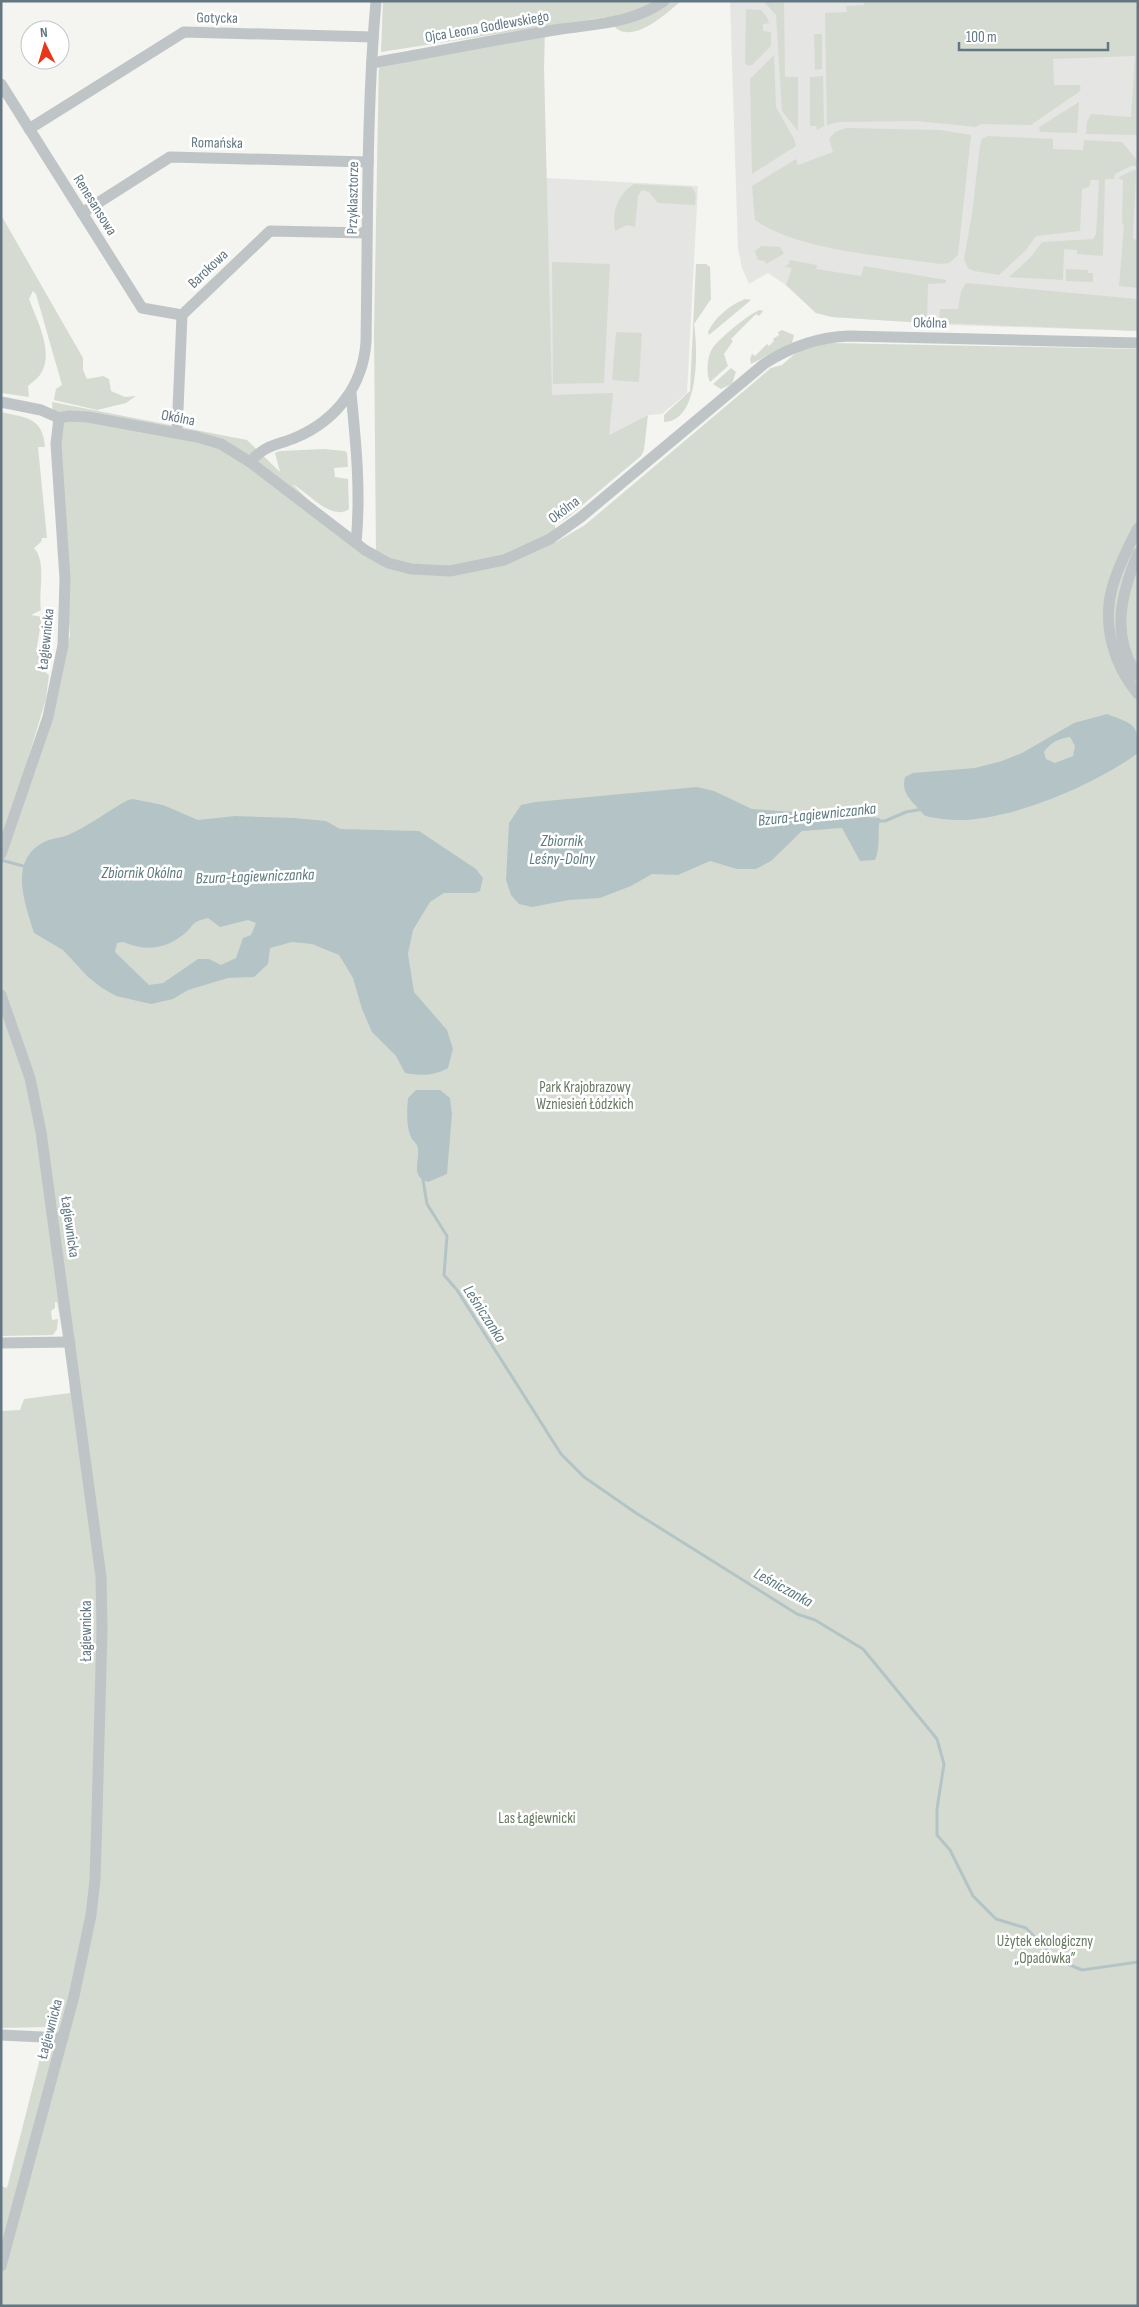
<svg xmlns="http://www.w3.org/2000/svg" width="1139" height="2307" font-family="'Sofia Sans Condensed',sans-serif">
<rect width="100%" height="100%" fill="#f4f4f0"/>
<!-- built -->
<g fill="#e5e5e4">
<path d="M730,1H1138V331L952,325L832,317L816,313L786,285L768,273L749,284L742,268L738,248Z"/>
<path d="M546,178L698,186L687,393L662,414L648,415L609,435L551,395Z"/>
</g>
<!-- green -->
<g fill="#d6dbd1">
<path d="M383,1H681C667,13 636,42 617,29C613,26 610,20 607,17L381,52Z"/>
<path d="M763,1H784L785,77H798V131L782,111L776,15Z"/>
<path d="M864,1H1138V135L1086,134L1087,122L1091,114L1131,117L1135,56L1053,59L1054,85H1079L1081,88L1079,92L1031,125L981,124L976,127L917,121L839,122L827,125L825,13L847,12L846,6L864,5Z"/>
<path d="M746,9L761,10L767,17L769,23L763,24V31L771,32V46L752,65L748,66L745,63Z"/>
<path d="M545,29L544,67L552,395L613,393L609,435L648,415L644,450L641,456L567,518L555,525L556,542L585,525L771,368L782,365L806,344L831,343L1138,349V2306H1V2186L7,2188L48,2027L1,2028V1411L20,1410L24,1399L70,1393L69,1370L57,1302H55V1308L51,1311L52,1320L58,1319L57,1329L53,1335L1,1336V412C26,418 43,417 45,447H38L47,538H42L41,542L34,548C47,562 38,591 41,610L31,615L42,617L36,652L40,651L42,658L41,669L49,675L46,699L27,762L36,742L70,636L52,402L247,440L280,472L275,453L280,451L324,449L345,451L347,453L348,467L334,468L335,477L348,479L349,509C331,522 307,491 292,484L364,554L376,556L374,332L379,56Z"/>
<path d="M814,34H822V69L815,70Z"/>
<path d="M774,55L776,107L794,139L796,146L752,174L750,79Z"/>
<path d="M823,76L824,126L817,130L816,126H810V77Z"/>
<path d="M1079,102L1077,133L1040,132L1039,127Z"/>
<path d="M846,128L940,130L971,135L958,255L949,263L940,264C887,256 799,251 755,220L752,186L796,159L798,165L833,152L829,139L835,132Z"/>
<path d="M988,136L1053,139V149L1083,150L1084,140L1122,142L1138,161V166H1131L1115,174L1114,179H1105L1103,256L1077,254V250L1064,249L1063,280L1009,277L1031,257L1042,242L1093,239L1096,234L1099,180H1091L1089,187L1082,189L1080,231L1036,236L1026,250L999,275L974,271L968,268L964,259L972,214L980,145L982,139Z"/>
<path d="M1134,170H1136V175L1133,239L1138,240V288L1119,286L1124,225L1122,224L1123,180L1119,179V177Z"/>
<path d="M634,184L691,187C697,191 696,198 695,205L658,203L649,192L642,190L638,196L635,227L627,225L615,231C612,212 617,195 634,184Z"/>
<path d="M1,215L83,358V370L87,379L103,376L109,379L111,391L125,397L136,396L126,403L97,410L54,400L56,389L62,385L36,294L33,291L29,299C37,321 55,353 40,375C37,379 31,383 28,386L29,397L1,393Z"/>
<path d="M761,246L780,247L784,254L766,264L765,261L758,260L755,251Z"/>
<path d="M790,260L817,265L816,269L861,276L864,266L946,280V283L928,284L927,323L832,317L816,313L786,285L792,268L785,267L789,264Z"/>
<path d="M552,262L610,264L604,383L553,384Z"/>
<path d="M696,264H706L710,267L711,299L694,324C698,349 700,422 664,422V415L690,391Z"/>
<path d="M1066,269L1088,270V273H1093V282L1066,281Z"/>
<path d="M966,283L1138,299V331L939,323L940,309H958L961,291Z"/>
<path d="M745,299L751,300L709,335L708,332C715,317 730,305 745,299Z"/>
<path d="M760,310L763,311L759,316L756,314L731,339L733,341L724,354L728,366L710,382C706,374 707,359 711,351C715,341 750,313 760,310Z"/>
<path d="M782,330L794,335L792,343L751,364L750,359L752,354L755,356L767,344L769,346L774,341L773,339L779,335L778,332Z"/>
<path d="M616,332L642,333L639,382L612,380Z"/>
<path d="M731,368L736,372L732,384L721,389L713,384Z"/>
</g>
<!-- water -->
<g fill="#b4c4c6" fill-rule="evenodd">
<path d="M1107,714C1135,725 1138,723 1138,753C1093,786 999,827 943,819C938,818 929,818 924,815C921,812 917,807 914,804C906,795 902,789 905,777L913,773L975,768L1002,761L1022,753L1074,723ZM1070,737L1075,746L1073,756L1055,763L1046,759L1044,752C1051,742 1058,739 1070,737Z"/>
<path d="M697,787L714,791L752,809L880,818C877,833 881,846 875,860L860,861L842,828L802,831L771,861L756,869H737L710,861L678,875L652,874L631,886L600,898L569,900L532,907L519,904L511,895L506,880L509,823L521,805L535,802Z"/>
<path d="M133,799L163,805L198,820L235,816L294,818L326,821L340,829L419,831L476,869L483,878L480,891L475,893H444L430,902L413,930L408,954L414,992L447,1030L453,1049L448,1068C434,1076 421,1076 405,1073L396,1056L372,1032L362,1009L353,978L339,955L312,944L292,942L270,948L268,964L254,977L228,978L188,990L173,999L151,1004L116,996L102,988L88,977L63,950L34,933C24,901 8,859 46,841C53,838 61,838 68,835C89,826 108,811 128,800ZM208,918L220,927L248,920L256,923L251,935L243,938L236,958L221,965L209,959H198L163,983L149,985L115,952L117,943L123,942C145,951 163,950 183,935C196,925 188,923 208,918Z"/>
<path d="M416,1090H440L450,1098L452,1114L447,1174L428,1182C411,1177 419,1163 418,1150C418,1143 413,1142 411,1137C406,1127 407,1109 408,1098Z"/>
</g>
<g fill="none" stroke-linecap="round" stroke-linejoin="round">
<!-- stream -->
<g stroke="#b4c4c6" stroke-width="3">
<path d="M877,821H885L906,812L923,809"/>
<path d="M1,860L27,867"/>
<path d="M423,1180L427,1204L447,1236L444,1275L457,1290L561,1454L584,1477L636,1513L797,1614L815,1620L863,1649L937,1739L944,1764L937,1809V1835L950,1850L973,1896L996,1919L1026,1928L1056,1959L1082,1970L1138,1962"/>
</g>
<!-- minor -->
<g stroke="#bfc4c6" stroke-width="11">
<path d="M372,63C435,52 498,39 561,29C597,24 633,23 664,1"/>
<path d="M1,84L142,308L182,315"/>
<path d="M29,129L184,32L373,37"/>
<path d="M82,213L170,157L368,162"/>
<path d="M351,393C356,443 361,493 356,543"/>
<path d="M1,402L41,410L59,418L69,416L88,417L197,437L221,444L250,462L365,550L388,563L411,569L450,571L504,560L550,539L581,517L764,364C790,347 818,337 849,336L1138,343"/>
<path d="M177,433L182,315L270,231L367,233"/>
<path d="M250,462C266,444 276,446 297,437C336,420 363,386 366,342C368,229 366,115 376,1"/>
<path d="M1138,528C1128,547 1118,567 1112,588C1102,625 1114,666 1138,694"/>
<path d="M1138,553C1121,594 1110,636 1138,676"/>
<path d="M1,854L48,717L63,645L65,579L56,444L59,418"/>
<path d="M1,995L30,1078L41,1132L101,1577L102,1630L97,1814L95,1880L91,1915L74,1996L1,2266"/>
<path d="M1,1343L70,1342"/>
<path d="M1,2035L63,2038"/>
</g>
</g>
<g text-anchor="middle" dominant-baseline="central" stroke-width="5" stroke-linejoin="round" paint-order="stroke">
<!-- street labels -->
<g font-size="15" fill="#627782" stroke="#fff">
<text transform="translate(217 18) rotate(1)">Gotycka</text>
<text transform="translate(487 27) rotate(-10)">Ojca Leona Godlewskiego</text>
<text transform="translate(217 143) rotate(1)">Romańska</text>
<text transform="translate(353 198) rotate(-89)">Przyklasztorze</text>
<text transform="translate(95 205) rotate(58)">Renesansowa</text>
<text transform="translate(208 269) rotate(-44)">Barokowa</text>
<text transform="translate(930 323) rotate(1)">Okólna</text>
<text transform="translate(178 418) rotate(11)">Okólna</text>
<text transform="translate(564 510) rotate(-37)">Okólna</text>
<text transform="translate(46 639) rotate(-84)">Łagiewnicka</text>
<text transform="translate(70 1227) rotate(82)">Łagiewnicka</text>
<text transform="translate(86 1631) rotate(-90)">Łagiewnicka</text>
<text transform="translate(50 2029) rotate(-75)">Łagiewnicka</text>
</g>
<!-- park labels -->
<g font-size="15" fill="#687961" stroke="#fff">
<text x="585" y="1087">Park Krajobrazowy<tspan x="585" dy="17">Wzniesień Łódzkich</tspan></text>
<text x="537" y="1818">Las Łagiewnicki</text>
<text x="1045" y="1941">Użytek ekologiczny<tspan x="1045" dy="17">„Opadówka”</tspan></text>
</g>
<!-- water labels -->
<g font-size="16" font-style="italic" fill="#5e7a7f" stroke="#fff">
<text transform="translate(817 815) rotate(-6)">Bzura-Łagiewniczanka</text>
<text x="562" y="841">Zbiornik<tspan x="562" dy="18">Leśny-Dolny</tspan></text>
<text x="142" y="873">Zbiornik Okólna</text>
<text transform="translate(255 877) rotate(-2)">Bzura-Łagiewniczanka</text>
<text transform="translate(484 1314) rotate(57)">Leśniczanka</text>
<text transform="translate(783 1588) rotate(29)">Leśniczanka</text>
</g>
</g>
<!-- border -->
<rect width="1139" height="2307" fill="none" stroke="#627782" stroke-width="5"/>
<!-- north arrow -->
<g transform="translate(45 45) rotate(355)"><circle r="24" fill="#ffffff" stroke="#c0c9cd"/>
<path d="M0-4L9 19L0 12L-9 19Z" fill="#e8381c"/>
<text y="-8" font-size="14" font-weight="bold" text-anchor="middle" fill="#627782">N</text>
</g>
<!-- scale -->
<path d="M959 42v8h149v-8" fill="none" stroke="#627782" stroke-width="2.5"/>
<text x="966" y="42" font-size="15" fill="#627782" stroke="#ffffff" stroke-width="4" paint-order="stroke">100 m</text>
</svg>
